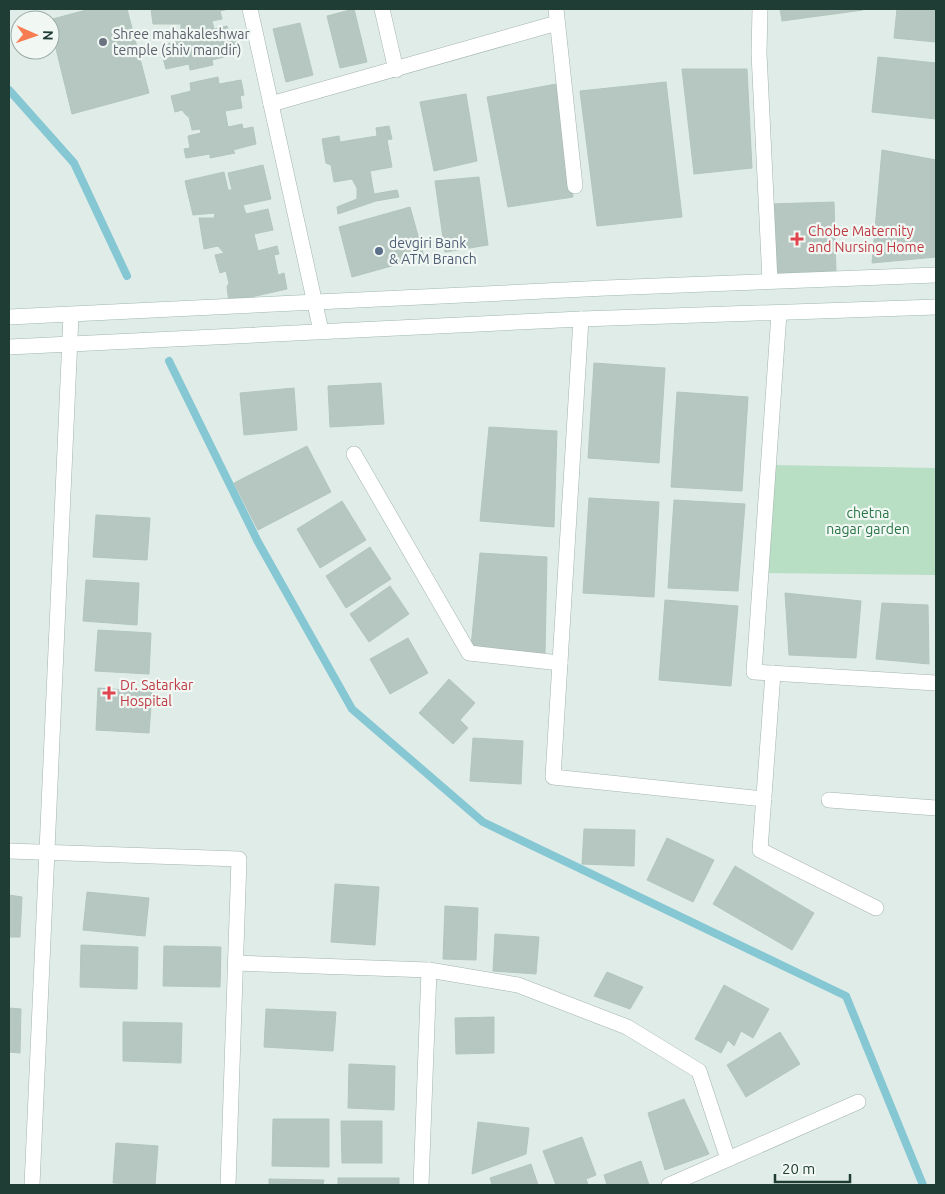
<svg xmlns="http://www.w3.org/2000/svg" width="945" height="1194" font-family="Ubuntu,sans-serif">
<rect width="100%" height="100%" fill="#e0ece7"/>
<!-- green -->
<path fill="#b8dec3" d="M773,465L936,468V575L761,573Z"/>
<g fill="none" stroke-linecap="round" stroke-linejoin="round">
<!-- stream -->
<g stroke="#85c7d3" stroke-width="8">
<path d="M9,90L74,163L127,276"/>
<path d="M169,361L258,542L352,709L483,822L846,996L923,1185"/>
</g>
</g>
<!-- building -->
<g fill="#b5c7c0" stroke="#b2c6be">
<path d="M90,9H127L149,93L72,114L49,20Z"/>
<path d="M151,9H229L220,11L222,19L212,21L214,29L227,26L228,30L233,29L239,53L212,60L213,65L190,70L189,64L166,69L162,55L168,50V44L181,39V24H153Z"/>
<path d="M354,9L367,62L340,68L327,16Z"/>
<path d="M780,9H862L863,10L782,21Z"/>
<path d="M897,9H936V42L894,38Z"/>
<path d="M300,23L313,75L286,82L273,29Z"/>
<path d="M878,57L936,63V119L872,112Z"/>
<path d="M682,69H747L752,168L694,174Z"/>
<path d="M218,77L219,84L241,80L244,95L240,96L242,108L225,111L228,127L242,124L243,129L253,127L256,144L233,150L235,153L210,158V154L186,158L184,149L190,148L188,136L201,133L200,129L192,130L189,117L186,115L182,110L175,112L171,96L191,91L190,83Z"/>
<path d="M666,82L682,217L597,226L580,91Z"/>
<path d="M556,84L573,197L508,207L487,97Z"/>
<path d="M466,94L477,161L434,171L420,102Z"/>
<path d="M389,126L392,139L387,140L392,167L370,171L374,194L397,190L399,197L376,201L338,214L337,207L357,199V188L352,179L334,182L331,165L326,163L322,139L339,136L340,142L377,136L376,128Z"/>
<path d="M882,150L936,160V257L872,263Z"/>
<path d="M263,165L271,199L243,205L246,214L268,209L273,230L254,234L258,251L277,246L279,254L274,255L278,275L284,273L287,289L229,302L227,287L229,283L226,271L220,273L215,255L224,253L218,246L204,249L199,218H214L215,213L193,215L185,181L224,172L228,190H232L228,173Z"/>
<path d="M479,177L488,245L445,252L435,181Z"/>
<path d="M834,202L836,271L773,273L771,204Z"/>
<path d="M410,207L424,257L352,277L339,227Z"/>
<path d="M594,363L665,368L659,463L588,458Z"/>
<path d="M381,383L384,424L330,427L328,386Z"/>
<path d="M294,388L297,430L244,435L240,393Z"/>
<path d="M677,392L748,397L742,491L671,487Z"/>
<path d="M489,427L557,431L554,527L480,521Z"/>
<path d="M307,446L331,492L258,530L234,483Z"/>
<path d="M589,498L659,502L654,597L583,593Z"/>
<path d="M674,500L745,504L738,591L668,588Z"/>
<path d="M342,501L366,540L320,568L297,529Z"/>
<path d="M96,515L150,518L147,560L93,557Z"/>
<path d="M370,547L391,579L346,608L326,576Z"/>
<path d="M480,553L547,557L545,653L471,647Z"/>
<path d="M86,580L139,583L137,625L83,621Z"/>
<path d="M390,586L409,614L369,642L350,614Z"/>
<path d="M785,593L861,601L856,658L789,655Z"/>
<path d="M665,600L738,606L731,686L659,680Z"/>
<path d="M882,603L928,605L929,664L876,659Z"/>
<path d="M98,630L151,633L149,674L95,671Z"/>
<path d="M408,638L428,673L390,694L370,659Z"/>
<path d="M449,679L475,703L460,720L468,728L453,744L419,713Z"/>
<path d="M98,688L152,692L149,733L96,730Z"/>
<path d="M473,738L523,741L521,784L470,781Z"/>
<path d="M584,829L635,830L634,866L582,864Z"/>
<path d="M667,838L714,860L693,902L647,880Z"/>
<path d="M735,866L814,913L792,950L713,904Z"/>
<path d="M335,884L379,887L375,945L331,942Z"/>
<path d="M87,892L149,898L145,936L83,930Z"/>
<path d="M9,895L22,897L20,937H9Z"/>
<path d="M445,906L478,908L476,960L443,959Z"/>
<path d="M495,934L539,937L536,974L493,971Z"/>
<path d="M81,945L138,947L137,989L80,987Z"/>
<path d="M164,946L221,947L220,987L163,986Z"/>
<path d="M607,972L643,987L630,1009L594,996Z"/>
<path d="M724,985L769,1009L753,1038L741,1031L734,1046L728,1040L721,1053L695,1039Z"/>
<path d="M9,1008L21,1009L20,1053L9,1052Z"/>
<path d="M266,1009L336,1012L333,1051L264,1047Z"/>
<path d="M494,1017V1053L456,1054L455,1018Z"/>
<path d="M123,1022L182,1023L181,1063L123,1061Z"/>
<path d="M780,1032L800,1064L746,1097L727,1065Z"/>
<path d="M349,1064L395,1066L394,1110L348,1108Z"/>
<path d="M684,1099L709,1154L665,1170L648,1113Z"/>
<path d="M273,1119H329V1167L272,1166Z"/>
<path d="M341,1121H382V1163H342Z"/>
<path d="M478,1122L529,1128L526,1154L472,1174Z"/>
<path d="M582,1137L596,1175L586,1179L588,1185H556L543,1151Z"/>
<path d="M116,1143L158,1146L155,1185L113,1183Z"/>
<path d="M641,1161L649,1185H607L604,1175Z"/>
<path d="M531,1164L538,1185H492L490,1178Z"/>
<rect x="338" y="1178" width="61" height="7"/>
<path d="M269,1179L324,1180L323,1185H269Z"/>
</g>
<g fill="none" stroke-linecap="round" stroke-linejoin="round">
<!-- street casing -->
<g stroke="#a3b4ae" stroke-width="16">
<g id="street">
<path d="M250,9L321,331"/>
<path d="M382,9L396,70"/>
<path d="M556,9L575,186"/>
<path d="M760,9L759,53L770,281"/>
<path d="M271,104L557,23"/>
<path d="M779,313L754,672L936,683"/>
<path d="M581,319L553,777L764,799"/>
<path d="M354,454L469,653L560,663"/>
<path d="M773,673L760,850L876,908"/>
<path d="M829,800L936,808"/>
<path d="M9,851L239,859L228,1185"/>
<path d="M236,963L429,970L518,985L627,1027L699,1071L728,1159"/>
<path d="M32,1185L71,315"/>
<path d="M421,1185L429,970"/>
<path d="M669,1185L858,1102"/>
</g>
</g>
<!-- secondary casing -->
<g stroke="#9eb8af" stroke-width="16">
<g id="secondary">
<path d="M9,317L606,288L936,275"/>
<path d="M9,347L581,319L936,307"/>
</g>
</g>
<!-- street -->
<use href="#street" stroke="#fff" stroke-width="15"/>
<!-- secondary -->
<use href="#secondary" stroke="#fff" stroke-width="15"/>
</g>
<!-- markers -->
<circle fill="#6b7280" stroke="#f1f8f4" stroke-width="2" cx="103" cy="42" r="5"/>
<g fill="#e0444e" stroke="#f1f8f4" stroke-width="2">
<path d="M794.5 231.5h5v5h5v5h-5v5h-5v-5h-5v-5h5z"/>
<path d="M106.5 685.5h5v5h5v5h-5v5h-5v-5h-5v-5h5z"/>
</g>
<circle fill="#5c6f8a" stroke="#f1f8f4" stroke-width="2" cx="379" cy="251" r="5"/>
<g text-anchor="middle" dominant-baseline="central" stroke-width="4.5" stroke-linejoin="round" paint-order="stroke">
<!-- worship labels -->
<g font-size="14" fill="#5b616d" stroke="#f1f8f4" text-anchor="start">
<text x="113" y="34">Shree mahakaleshwar<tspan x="113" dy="16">temple (shiv mandir)</tspan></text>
</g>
<!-- health labels -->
<g font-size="14" fill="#be3a42" stroke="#f1f8f4" text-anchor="start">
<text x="808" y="231">Chobe Maternity<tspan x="808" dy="16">and Nursing Home</tspan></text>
<text x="120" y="685">Dr. Satarkar<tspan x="120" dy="16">Hospital</tspan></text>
</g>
<!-- service labels -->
<g font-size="14" fill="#4e5e75" stroke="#f1f8f4" text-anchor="start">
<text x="389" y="243">devgiri Bank<tspan x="389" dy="16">&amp; ATM Branch</tspan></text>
</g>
<!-- park labels -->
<g font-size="14" fill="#297547" stroke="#f1f8f4">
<text x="868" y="513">chetna<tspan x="868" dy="16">nagar garden</tspan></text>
</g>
</g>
<!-- border -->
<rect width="945" height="1194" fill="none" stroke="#203d35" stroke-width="20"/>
<!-- north arrow -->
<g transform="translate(35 35) rotate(92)"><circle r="24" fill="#f1f8f4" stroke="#9dada8"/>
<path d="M0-4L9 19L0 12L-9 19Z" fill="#f87c52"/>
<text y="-8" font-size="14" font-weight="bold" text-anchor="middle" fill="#203d35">N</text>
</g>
<!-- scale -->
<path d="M775 1174v8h75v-8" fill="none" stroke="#203d35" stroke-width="2.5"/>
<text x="782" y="1174" font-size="15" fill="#203d35" stroke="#f1f8f4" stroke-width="4" paint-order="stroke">20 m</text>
</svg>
